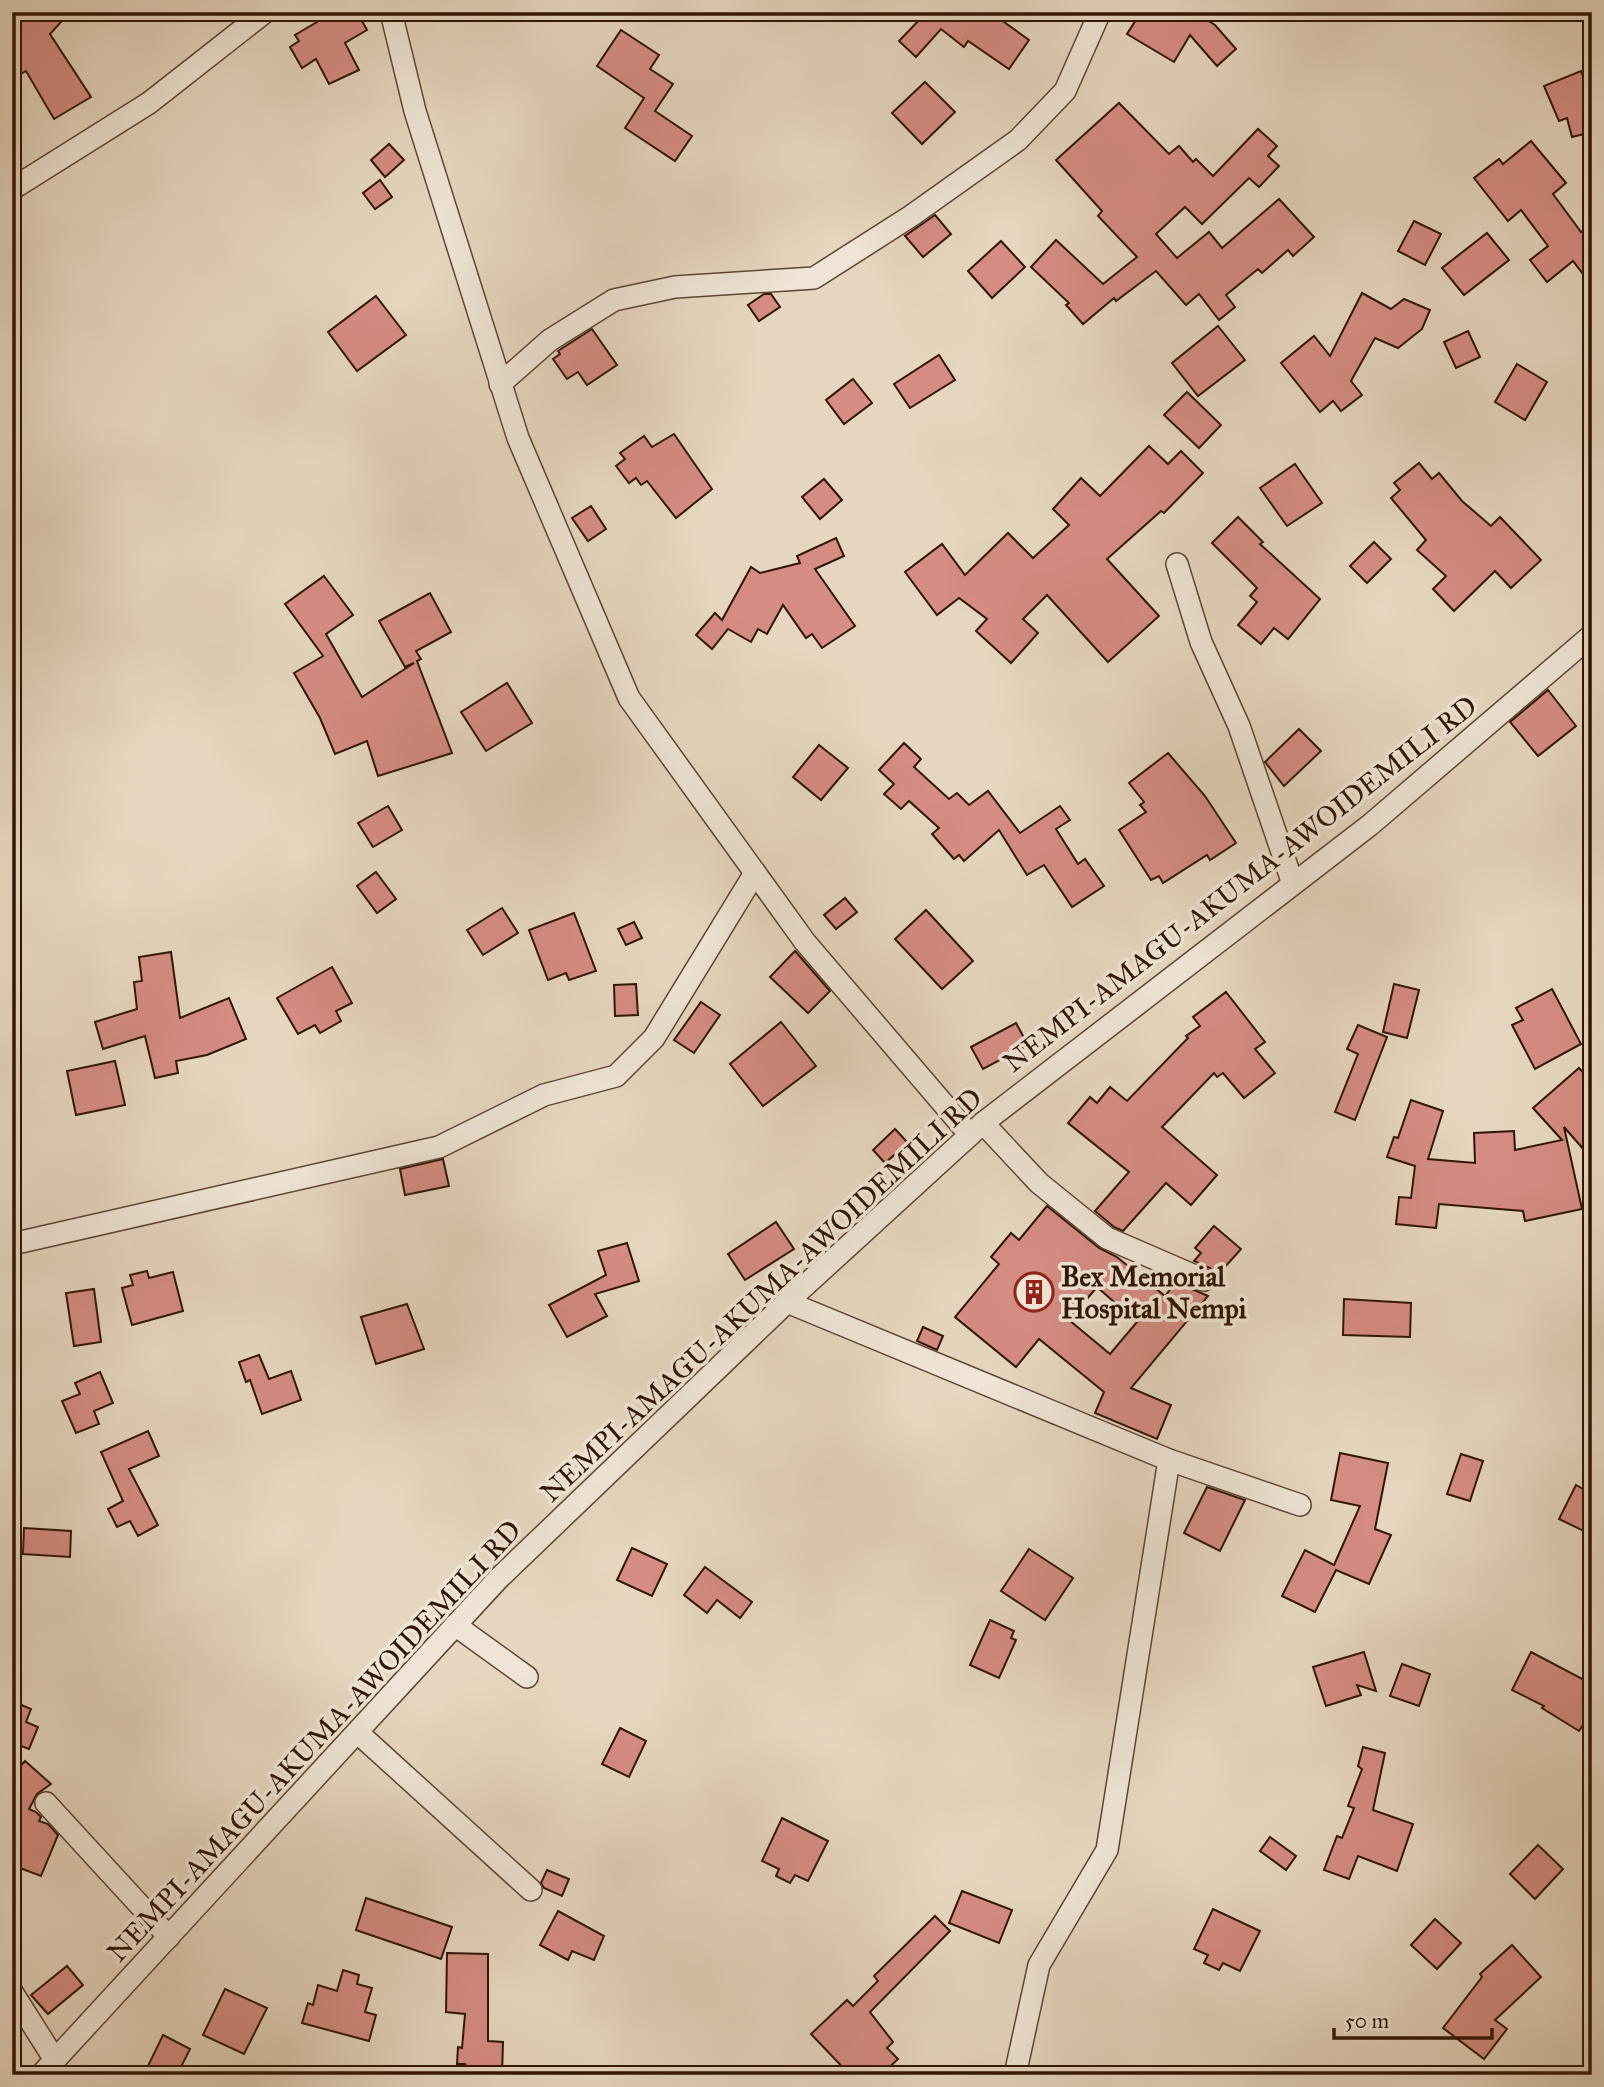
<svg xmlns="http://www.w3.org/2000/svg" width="1604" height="2087" font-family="'IM FELL Great Primer',serif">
<rect width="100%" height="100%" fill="#e6d6bf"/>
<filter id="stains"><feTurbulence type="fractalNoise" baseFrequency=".00286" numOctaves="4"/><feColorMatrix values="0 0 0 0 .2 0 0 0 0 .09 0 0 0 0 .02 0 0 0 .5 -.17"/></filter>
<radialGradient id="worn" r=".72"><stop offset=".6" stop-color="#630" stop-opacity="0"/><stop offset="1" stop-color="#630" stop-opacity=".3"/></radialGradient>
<!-- building -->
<g fill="#d58c83" stroke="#301504" stroke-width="2" fill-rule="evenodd">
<path d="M35,12H70L50,34L91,97L54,119L26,71L12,79V25Z"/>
<path d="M334,12H357L367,30L345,43L359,70L329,84L316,59L302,68L290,47L299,41L295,35Z"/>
<path d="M919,12H990L1029,40L1009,69L968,41L964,47L941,29L916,57L899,41L923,16Z"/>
<path d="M1141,12H1194L1215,25L1236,49L1217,66L1190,35L1174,62L1127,34Z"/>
<path d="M621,30L659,55L650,69L673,84L655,111L692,136L675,161L625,128L644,98L597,66Z"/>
<path d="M1581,71L1592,97V132L1572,137L1567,118L1559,121L1544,86Z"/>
<path d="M925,82L955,112L922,144L892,113Z"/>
<path d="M1119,103L1169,154L1179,146L1193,162L1196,159L1213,176L1258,129L1277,146L1268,156L1279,166L1259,187L1249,178L1202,224L1185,207L1156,234L1177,258L1209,232L1222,248L1279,199L1314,237L1293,256L1288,250L1262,273L1258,269L1226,295L1235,307L1219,320L1199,294L1186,305L1156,271L1116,301L1114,298L1083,324L1066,305L1069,303L1031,267L1056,240L1103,284L1137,257L1098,216L1102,211L1056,160Z"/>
<path d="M1531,141L1566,183L1553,194L1581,232L1592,226V286L1573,261L1547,282L1530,260L1548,246L1521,210L1508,221L1474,178L1499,159L1503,164Z"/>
<path d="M389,144L404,160L385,177L371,160Z"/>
<path d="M380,180L392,197L375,209L363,193Z"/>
<path d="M935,215L951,234L923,257L905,236Z"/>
<path d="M1414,221L1441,234L1425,265L1398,251Z"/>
<path d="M1487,233L1509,260L1464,295L1442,268Z"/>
<path d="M1001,241L1025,267L992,298L968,271Z"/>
<path d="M1362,293L1391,309L1404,299L1430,310L1422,329L1398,348L1375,338L1351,381L1362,395L1341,411L1333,401L1320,412L1281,363L1314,336L1330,356Z"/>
<path d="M764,294H771L780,307L759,321L748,305Z"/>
<path d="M376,296L406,335L357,371L328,332Z"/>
<path d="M1218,326L1245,360L1198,396L1172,363Z"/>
<path d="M592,329L617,365L587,385L578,372L567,379L553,359L560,354L558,351Z"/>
<path d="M1468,331L1480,357L1456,368L1444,342Z"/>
<path d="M939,355L955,380L910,408L894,384Z"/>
<path d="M1517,364L1547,382L1525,420L1495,402Z"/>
<path d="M853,379L872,403L844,424L826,400Z"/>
<path d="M1187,392L1221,425L1199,448L1164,415Z"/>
<path d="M674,434L712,489L676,518L647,481L641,485L636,478L629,483L616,466L625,459L620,453L644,436L652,447Z"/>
<path d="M1149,446L1168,464L1181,451L1203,473L1164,513L1161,511L1107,559L1159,616L1108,662L1047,595L1023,619L1038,633L1011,663L976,631L987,619L959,598L937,615L905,572L942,544L965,575L1008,533L1033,558L1069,525L1053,509L1081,478L1100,496Z"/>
<path d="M1419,463L1432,479L1439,473L1462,501L1491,526L1500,517L1541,560L1511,588L1495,571L1454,611L1433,589L1446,576L1417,550L1426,540L1391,498L1400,490L1394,483Z"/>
<path d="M1295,464L1322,503L1287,526L1260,488Z"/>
<path d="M824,479L842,500L820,519L802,497Z"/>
<path d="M591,506L606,529L588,541L572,518Z"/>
<path d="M1238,517L1263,542L1260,544L1320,599L1288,639L1274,628L1261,644L1238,625L1257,602L1250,596L1257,588L1212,543Z"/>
<path d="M836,538L844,556L815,569L855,626L822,648L812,634L806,638L783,605L767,634L758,629L751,642L728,629L712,649L696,635L715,613L722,620L751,567L760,573L800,563L797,556Z"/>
<path d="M1374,542L1391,559L1367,583L1350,566Z"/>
<path d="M324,576L353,615L326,634L362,697L414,663L405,667L379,621L430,593L451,632L416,651L421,659L417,661L452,753L378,776L367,741L335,754L320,718L294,673L323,656L285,604Z"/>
<path d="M507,683L532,723L486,751L461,712Z"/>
<path d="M1548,690L1576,726L1538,756L1510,722Z"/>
<path d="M1299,729L1321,751L1284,786L1265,762Z"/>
<path d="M904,743L921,759L914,767L949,799L957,793L969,805L988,791L1020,833L1060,806L1070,820L1056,829L1078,864L1085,859L1104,886L1072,907L1044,865L1027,875L999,830L964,861L959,855L954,859L932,834L939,828L909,801L901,809L884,794L894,784L879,770Z"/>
<path d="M819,745L848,768L821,800L793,777Z"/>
<path d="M1168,753L1205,796L1236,843L1210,860L1207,855L1163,883L1159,876L1151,880L1119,830L1146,812L1140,805L1144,802L1129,783Z"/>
<path d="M388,806L402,830L373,847L358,823Z"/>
<path d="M376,872L396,899L377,913L357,886Z"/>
<path d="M845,898L857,912L836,929L824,915Z"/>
<path d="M502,908L518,933L483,955L467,930Z"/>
<path d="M926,910L973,961L942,989L895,939Z"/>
<path d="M574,913L596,971L569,980L566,973L548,980L529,930Z"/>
<path d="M634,922L642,938L626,945L618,929Z"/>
<path d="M795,951L830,991L808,1013L770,977Z"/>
<path d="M171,952L180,1018L229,998L246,1039L207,1055L176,1061L178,1073L155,1078L145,1036L103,1049L95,1022L137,1009L134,982L142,981L139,957Z"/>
<path d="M332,967L352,1003L336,1011L341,1021L320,1033L315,1025L298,1034L277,998Z"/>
<path d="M636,984L638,1015L615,1016L614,985Z"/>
<path d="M1394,984L1419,990L1407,1038L1383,1032Z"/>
<path d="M1552,989L1581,1044L1535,1069L1512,1025L1523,1020L1516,1008Z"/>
<path d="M1226,992L1265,1042L1255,1049L1275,1073L1244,1098L1223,1073L1217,1077L1214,1073L1162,1127L1217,1175L1191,1205L1166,1183L1123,1231L1114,1227L1095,1211L1129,1172L1068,1123L1090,1097L1097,1103L1110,1087L1127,1101L1188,1038L1186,1036L1200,1026L1193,1017Z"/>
<path d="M701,1002L720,1015L694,1053L674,1040Z"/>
<path d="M781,1022L816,1066L763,1106L730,1064Z"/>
<path d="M1016,1023L1028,1045L983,1069L971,1047Z"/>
<path d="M1358,1025L1387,1037L1355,1120L1335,1112L1358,1054L1347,1049Z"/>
<path d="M115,1061L125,1105L76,1115L67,1071Z"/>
<path d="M1579,1068L1592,1082V1159L1564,1127L1582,1209L1525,1221L1523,1211L1439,1204L1436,1228L1396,1224L1399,1197L1411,1198L1415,1166L1387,1157L1394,1137L1398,1138L1411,1100L1443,1111L1428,1159L1475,1163L1474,1133L1514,1131L1515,1150L1562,1140L1533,1108Z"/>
<path d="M895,1129L908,1143L885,1163L873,1150Z"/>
<path d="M443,1159L449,1186L405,1195L400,1169Z"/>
<path d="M1047,1206L1099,1248L1117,1257L1165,1296L1176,1282L1208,1296L1131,1388L1171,1405L1157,1439L1095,1413L1104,1392L1039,1339L1016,1367L955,1317L999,1264L991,1257L1011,1233L1019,1240ZM1097,1287L1137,1322L1110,1354L1069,1320Z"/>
<path d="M776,1222L794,1249L745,1280L728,1254Z"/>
<path d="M1214,1226L1241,1249L1216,1277L1210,1268L1194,1261L1201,1253L1195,1248Z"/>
<path d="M627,1243L639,1281L595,1294L607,1316L567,1337L549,1305L606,1275L598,1251Z"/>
<path d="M147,1271L149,1278L173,1272L183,1311L132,1325L122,1288L133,1285L130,1275Z"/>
<path d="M94,1289L101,1342L74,1346L66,1293Z"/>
<path d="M1344,1299L1411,1303L1410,1337L1343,1335Z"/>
<path d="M407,1304L424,1349L376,1364L361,1317Z"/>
<path d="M923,1327L943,1336L937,1350L917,1341Z"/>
<path d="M259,1355L269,1379L291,1371L301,1400L262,1414L250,1380L246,1382L239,1362Z"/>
<path d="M100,1372L113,1403L94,1411L99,1424L76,1433L62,1401L80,1394L75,1383Z"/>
<path d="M148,1431L159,1456L129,1469L158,1525L138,1536L130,1521L117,1527L108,1509L123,1501L101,1452Z"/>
<path d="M1340,1453L1388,1463L1375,1529L1391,1535L1369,1584L1336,1570L1315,1612L1282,1596L1305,1550L1334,1565L1360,1506L1331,1500Z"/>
<path d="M1461,1454L1483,1461L1470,1501L1447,1494Z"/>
<path d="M1576,1485L1592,1494V1535L1559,1519Z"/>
<path d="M1207,1487L1245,1500L1220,1551L1184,1533Z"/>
<path d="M24,1528L71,1531L70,1557L23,1554Z"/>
<path d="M632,1548L667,1564L652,1596L617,1580Z"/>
<path d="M1029,1549L1073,1578L1045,1620L1001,1591Z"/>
<path d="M705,1567L752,1602L740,1618L717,1600L707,1613L684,1595Z"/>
<path d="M990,1620L1014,1631L1011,1638L1016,1640L999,1678L970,1665Z"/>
<path d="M1364,1652L1376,1691L1357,1685L1361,1695L1326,1706L1313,1667Z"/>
<path d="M1531,1652L1592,1684V1711L1579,1731L1542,1708L1544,1706L1512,1690Z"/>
<path d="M1402,1664L1430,1674L1419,1706L1390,1696Z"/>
<path d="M12,1701L31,1709L26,1722L38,1727L29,1749L16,1744L12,1754Z"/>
<path d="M620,1728L646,1741L629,1777L602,1764Z"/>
<path d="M1363,1747L1385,1753L1373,1810L1413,1824L1397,1871L1358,1856L1349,1879L1324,1870L1337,1836L1342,1838L1354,1808L1348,1806L1362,1769L1358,1766Z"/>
<path d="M25,1761L51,1784L37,1794L29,1809L36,1812L41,1817L39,1821L48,1824L58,1835L41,1876L12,1865V1802L15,1804L19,1794L12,1789V1775Z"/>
<path d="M782,1818L828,1841L808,1881L795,1875L790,1883L776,1876L779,1869L762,1861Z"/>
<path d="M1270,1837L1296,1856L1286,1870L1260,1851Z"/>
<path d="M1538,1845L1563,1869L1535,1899L1510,1874Z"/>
<path d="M547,1870L569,1879L562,1896L544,1888L541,1883Z"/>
<path d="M962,1891L1012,1910L999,1943L949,1923Z"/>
<path d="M366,1898L452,1927L441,1959L356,1930Z"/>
<path d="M1213,1909L1260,1931L1240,1971L1223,1963L1219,1970L1204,1963L1208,1955L1194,1949Z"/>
<path d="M558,1911L604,1936L594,1960L572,1951L568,1960L540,1945Z"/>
<path d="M935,1916L950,1931L870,2012L893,2042L887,2048L898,2059L881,2075H850L811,2034L847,2000L853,2006L878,1981L874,1976Z"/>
<path d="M1435,1919L1461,1943L1437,1969L1411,1945Z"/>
<path d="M1512,1945L1541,1977L1495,2020L1507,2029L1484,2059L1443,2028L1482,1977L1480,1974Z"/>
<path d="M447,1953L488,1954V2041L503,2042L502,2075H468L465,2064H457L458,2047L462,2048L465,2014L446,2012Z"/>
<path d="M67,1966L83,1985L48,2014L31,1995Z"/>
<path d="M343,1970L359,1975L357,1984L372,1988L365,2012L376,2015L369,2041L302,2023L308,2003L313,2005L318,1985L337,1991Z"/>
<path d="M225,1989L267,2008L244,2054L203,2035Z"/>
<path d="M163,2035L190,2049L177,2075H160L147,2068Z"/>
</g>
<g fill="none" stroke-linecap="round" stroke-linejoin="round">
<!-- minor casing -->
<g stroke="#5e4533" stroke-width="24">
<g id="minor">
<path d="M391,12L415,111L518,438L629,698L805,942L970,1135"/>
<path d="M12,189L149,103L265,12"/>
<path d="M500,384L550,340L614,300L675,287L814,278L911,216L1018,140L1065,91L1100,12"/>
<path d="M1177,564L1201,642L1239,726L1293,884"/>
<path d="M983,1123L1039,1183L1107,1238L1204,1280"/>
<path d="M12,1244L439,1147L544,1095L616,1076L654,1038L755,873"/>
<path d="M787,1302L1169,1460L1300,1505"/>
<path d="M455,1625L527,1677"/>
<path d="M357,1732L531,1890"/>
<path d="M46,1803L169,1937"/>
<path d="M12,1992L55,2060"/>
<path d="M41,2075L498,1579L787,1302L983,1123L1370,825L1592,635"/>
<path d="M1015,2075L1039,1965L1107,1850L1169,1460"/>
</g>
</g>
<!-- minor -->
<use href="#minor" stroke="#efe4d5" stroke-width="21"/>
</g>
<!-- icons -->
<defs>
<g id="building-ring" transform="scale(2.0125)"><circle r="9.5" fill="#efe4d5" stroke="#8f2418" stroke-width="1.5"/><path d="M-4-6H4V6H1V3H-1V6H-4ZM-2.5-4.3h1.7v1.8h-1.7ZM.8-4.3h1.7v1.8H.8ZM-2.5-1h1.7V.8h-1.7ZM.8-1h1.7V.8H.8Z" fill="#8f2418"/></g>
</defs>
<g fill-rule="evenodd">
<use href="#building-ring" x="1034" y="1292"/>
</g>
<g text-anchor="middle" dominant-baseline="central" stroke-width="7" stroke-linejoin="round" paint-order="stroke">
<!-- street labels -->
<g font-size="28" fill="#301504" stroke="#efe4d5">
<text transform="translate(1240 884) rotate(-38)">NEMPI-AMAGU-AKUMA-AWOIDEMILI RD</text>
<text transform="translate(761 1295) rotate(-43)">NEMPI-AMAGU-AKUMA-AWOIDEMILI RD</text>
<text transform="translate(314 1741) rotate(-47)">NEMPI-AMAGU-AKUMA-AWOIDEMILI RD</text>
</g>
<!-- poi labels -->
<g font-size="28" font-weight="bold" fill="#301504" stroke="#efe4d5" text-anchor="start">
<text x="1061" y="1276">Bex Memorial<tspan x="1061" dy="32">Hospital Nempi</tspan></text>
</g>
</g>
<!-- margin -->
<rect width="1604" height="2087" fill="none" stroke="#e6d6bf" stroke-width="42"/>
<rect x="14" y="14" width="1576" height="2059" fill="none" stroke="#301504" stroke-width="3.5"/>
<rect x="21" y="21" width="1562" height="2045" fill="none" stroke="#301504" stroke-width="2"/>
<!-- scale -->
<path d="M1334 2028v10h158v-10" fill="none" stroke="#301504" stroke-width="3.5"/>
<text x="1345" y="2028" font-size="21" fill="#301504" stroke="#efe4d5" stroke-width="5" paint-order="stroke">50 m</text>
<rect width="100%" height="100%" filter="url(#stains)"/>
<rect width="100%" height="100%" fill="url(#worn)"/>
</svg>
